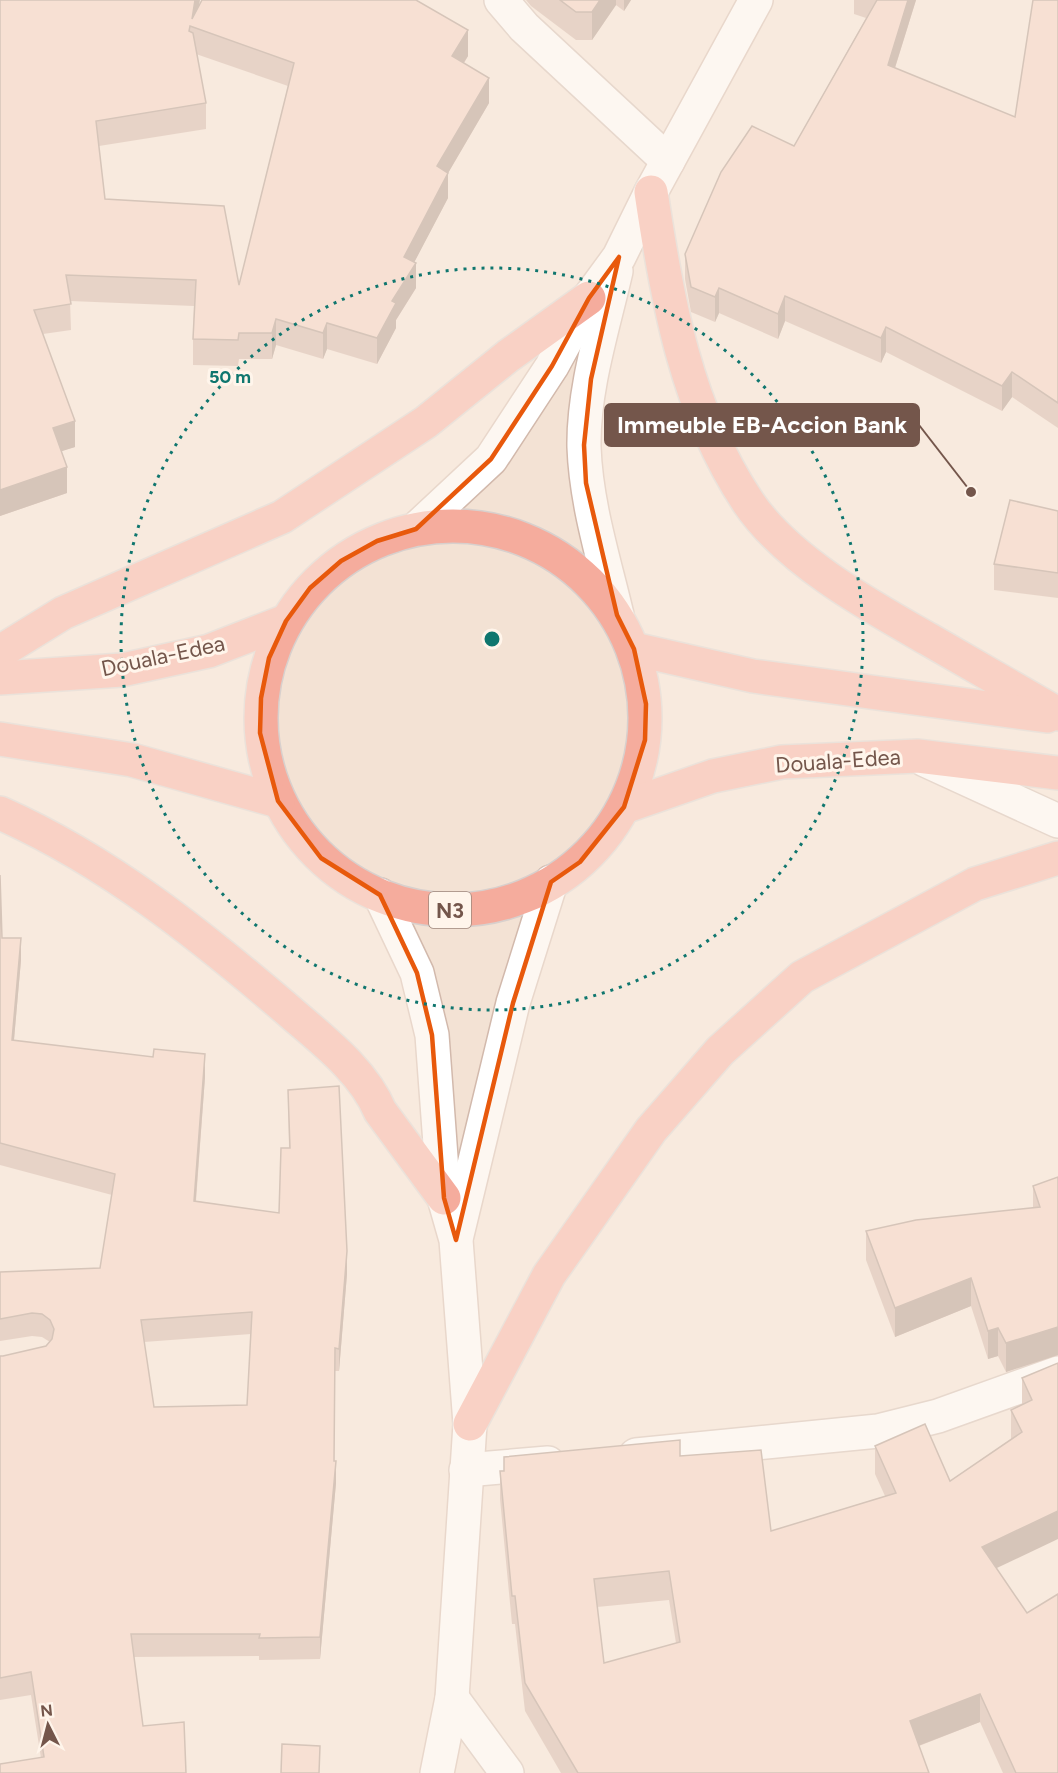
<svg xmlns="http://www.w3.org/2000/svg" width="1058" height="1773" font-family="Figtree,sans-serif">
<rect width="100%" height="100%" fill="#fcf1e5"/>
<!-- residential -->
<rect fill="#f3e2d4" x="0" y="0" width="1058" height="1773"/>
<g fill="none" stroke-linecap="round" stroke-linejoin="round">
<!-- street casing -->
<g stroke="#cfbaaf" stroke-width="36">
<g id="street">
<path d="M501,0L524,27L668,161"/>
<path d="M925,760L1058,821"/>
<path d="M636,1455L878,1431L938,1416L1058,1373"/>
<path d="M466,1470L548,1463"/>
<path d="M452,1698L507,1773"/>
</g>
</g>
<!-- secondary casing -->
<g stroke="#d2b9ac" stroke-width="36">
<g id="secondary">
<path d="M616,271C603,328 583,389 584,447C586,504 604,560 617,615"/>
<path d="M416,529L491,459L552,366L589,298L619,257L651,192L756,0"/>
<path d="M380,895L417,973L432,1035L444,1198L456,1240L470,1424L452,1698L437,1773"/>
<path d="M457,1235L513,1003L551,882"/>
</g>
</g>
<!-- highway casing -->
<g stroke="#d8d0cd" stroke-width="36">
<g id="highway">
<path d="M651,192C667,300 686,409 748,502C787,560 868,605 928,639C971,664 1015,689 1058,714"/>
<circle cx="453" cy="718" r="192"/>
<path d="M634,649L753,676L1047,716"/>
<path d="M0,652L63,613L282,517L426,422L508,356L589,298"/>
<path d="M0,678L122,670L209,651L286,621"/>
<path d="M0,739L132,760L278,801"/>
<path d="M624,807L713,776L782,762L918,756L1058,773"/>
<path d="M0,813C108,861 199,934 289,1011C321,1039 363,1070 380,1111L444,1198"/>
<path d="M470,1424L549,1275L651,1130L720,1051L802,977L975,884L1058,858"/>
</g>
</g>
<!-- street -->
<use href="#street" stroke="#fff" stroke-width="33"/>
<!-- secondary -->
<use href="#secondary" stroke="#fff" stroke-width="33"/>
<!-- highway -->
<use href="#highway" stroke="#f5ac9d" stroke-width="33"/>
</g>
<!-- wall -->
<g fill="#cfb0a3" fill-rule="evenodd">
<path d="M0,0L199,5L468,56L464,63L489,103L448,173V198L414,262L416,288L396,320V328L377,364L327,349L323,359L276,345L272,359H239L238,366L193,365V339L194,306L70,301L71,330L43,334L75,447L61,451L67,493L0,516ZM196,54L288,86L239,285L105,199L99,146L206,129V103Z"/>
<path d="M526,0H631L624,11L616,5L592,40H576L531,6Z"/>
<path d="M854,0H916L895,68L1015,117L1058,0V428L1012,397L1002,411L886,352L881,363L785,321L778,339L719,313L715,322L691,312L685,279V254L794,146L866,18L854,14Z"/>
<path d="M1058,511V598L994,590V564Z"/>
<path d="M0,875L2,938L21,960L14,1040L205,1077L196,1201L279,1213L289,1148L288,1090L347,1274L339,1371H335L334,1461L336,1483L320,1659L259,1660V1656L134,1657L143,1726L41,1758L31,1695L0,1700V1356H3L46,1346L50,1342L42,1337L32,1336L0,1341V1272L100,1268L112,1195L0,1165ZM251,1334L247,1405L154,1407L144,1342Z"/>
<path d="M1058,1177V1355L1006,1372L998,1356L988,1359L971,1306L895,1337L866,1260V1231L1033,1208V1186Z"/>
<path d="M1058,1363L997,1568L1058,1773H1003L980,1722L919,1746L929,1773H561L525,1711L515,1624H512L500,1499V1471L680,1456L771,1531L885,1496L875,1474V1446L950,1481L1011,1439V1410L1022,1405V1378ZM669,1600L676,1643L604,1663L597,1607Z"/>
</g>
<!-- shaded-wall -->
<g fill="#a99084">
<path d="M195,0H200L195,27L192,19Z"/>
<path d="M600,0H616V5L592,40V12Z"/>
<path d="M624,0H631L624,11Z"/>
<path d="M908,0H916L888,90V65Z"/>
<path d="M468,30V56L452,81V56Z"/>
<path d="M489,78V103L437,192V166Z"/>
<path d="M448,173V198L405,280L416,263V288L396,320V328L377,364V338L392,301L404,257Z"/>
<path d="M719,288V313L715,322V297Z"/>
<path d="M785,296V321L778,339V314Z"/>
<path d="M276,319V345L272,359V333Z"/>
<path d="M327,323V349L323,359V333Z"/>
<path d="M886,327V352L881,363V338Z"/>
<path d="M1012,372V397L1002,411V386Z"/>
<path d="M75,421V447L53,454V428Z"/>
<path d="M67,467V493L0,516V490Z"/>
<path d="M21,938V960L12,1062V1040Z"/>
<path d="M205,1054V1077L194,1223V1201Z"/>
<path d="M347,1251V1274L339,1371V1349Z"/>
<path d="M971,1278V1306L895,1337V1308Z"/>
<path d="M1058,1327V1355L1006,1372V1343Z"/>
<path d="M998,1328V1356L988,1359V1331Z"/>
<path d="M336,1461V1483L320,1659V1637Z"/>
<path d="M1058,1511V1539L982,1575V1547Z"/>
<path d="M980,1694V1722L910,1749V1721Z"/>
</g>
<!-- building -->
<g fill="#f1cdbd" stroke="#a99084" stroke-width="1.5" fill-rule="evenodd">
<path d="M0,0H195L192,19L202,0H416L468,30L452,56L489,78L437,166L448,173L404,257L416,263L392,301L396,303L377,338L327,323L323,333L276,319L272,333H239L238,340L193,339L196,280L66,275L71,304L34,310L75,421L53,428L67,467L0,490ZM190,26L294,63L239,285L224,206L105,199L96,121L206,103L193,33L189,31Z"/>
<path d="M560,0H600L592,12H576Z"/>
<path d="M877,0H908L888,65L1015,117L1033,0H1058V403L1012,372L1002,386L886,327L881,338L785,296L778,314L719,288L715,297L691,287L685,254L721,172L752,126L794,146Z"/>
<path d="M1010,500L1058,511V573L994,564Z"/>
<path d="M0,875L2,938H21L12,1040L153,1057L154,1049L205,1054L194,1201L279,1213L281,1148H290L288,1090L339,1086L347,1251L339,1349L335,1348L334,1461H336L320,1637L259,1638L260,1634H131L143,1726L184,1722L186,1773H0V1764L44,1757L31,1672L0,1678V1356H3L46,1346L52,1339L54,1329L50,1320L42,1314L32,1313L0,1319V1272L100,1268L115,1174L0,1143ZM252,1312L247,1405L154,1407L141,1320Z"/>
<path d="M1058,1177V1327L1006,1343L998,1328L988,1331L971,1278L895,1308L866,1231L916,1220L1040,1207L1033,1186Z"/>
<path d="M1058,1363V1511L982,1547L1027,1613L1058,1594V1773H1016L980,1694L910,1721L929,1773H578L525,1683L515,1596H512L500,1471H504V1457L680,1440V1456L761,1450L771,1531L896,1493L875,1446L925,1424L950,1481L1022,1432L1011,1410L1032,1400L1022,1378ZM669,1571L680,1642L604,1663L594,1579Z"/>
<path d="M282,1744L320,1746L319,1773H281Z"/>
</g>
<!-- marked area -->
<path d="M0 0H1058V1773H0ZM619,257L591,379L584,445L586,483L617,615L634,649L646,704L645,740L624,807L580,862L551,882L513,1003L456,1240L444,1198L432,1035L417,973L380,895L321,858L278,801L260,733L261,698L269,658L286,621L310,588L341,561L377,541L416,529L491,459L552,366L589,298Z" fill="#fcf1e5" fill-opacity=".55" fill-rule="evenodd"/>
<path fill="none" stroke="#e8590c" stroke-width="4.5" stroke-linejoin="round" d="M619,257L591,379L584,445L586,483L617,615L634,649L646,704L645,740L624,807L580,862L551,882L513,1003L456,1240L444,1198L432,1035L417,973L380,895L321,858L278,801L260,733L261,698L269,658L286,621L310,588L341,561L377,541L416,529L491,459L552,366L589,298Z"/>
<!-- distance rings -->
<circle fill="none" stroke="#0f766e" stroke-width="3" stroke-dasharray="3 6" cx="492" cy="639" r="371"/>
<g text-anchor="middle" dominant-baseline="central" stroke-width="6" stroke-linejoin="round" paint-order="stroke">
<!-- shield labels -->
<rect fill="#fff5eb" stroke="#9e867b" stroke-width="1.5" x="429" y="892" width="42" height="36" rx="4.5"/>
<g font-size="21" font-weight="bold" fill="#74564b">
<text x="450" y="910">N3</text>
</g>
<!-- street labels -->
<g font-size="22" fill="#74564b" stroke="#fff5eb">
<text transform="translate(163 656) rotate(-12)">Douala-Edea</text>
<text transform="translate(838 761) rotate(-4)">Douala-Edea</text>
</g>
</g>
<circle cx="492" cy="639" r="9" fill="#0f766e" stroke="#fff5eb" stroke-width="3"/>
<g font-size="18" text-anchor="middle" font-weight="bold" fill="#0f766e" stroke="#fff5eb" stroke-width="6" stroke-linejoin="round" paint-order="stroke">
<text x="230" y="383">50 m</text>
</g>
<!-- callouts -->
<path fill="none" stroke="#74564b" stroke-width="2" d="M971 492L919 425"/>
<circle fill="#74564b" stroke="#fff5eb" stroke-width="2" cx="971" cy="492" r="6"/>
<rect fill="#74564b" stroke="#74564b" stroke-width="2" x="605" y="404" width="314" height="42" rx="6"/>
<g font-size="24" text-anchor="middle" font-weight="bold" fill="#fff">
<text x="762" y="433">Immeuble EB-Accion Bank</text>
</g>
<!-- north arrow -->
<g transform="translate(48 1725) rotate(354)" stroke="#fff5eb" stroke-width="4.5" paint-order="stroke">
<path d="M0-4.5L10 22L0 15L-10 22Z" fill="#74564b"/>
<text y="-9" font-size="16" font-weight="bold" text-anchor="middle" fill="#74564b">N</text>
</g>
</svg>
